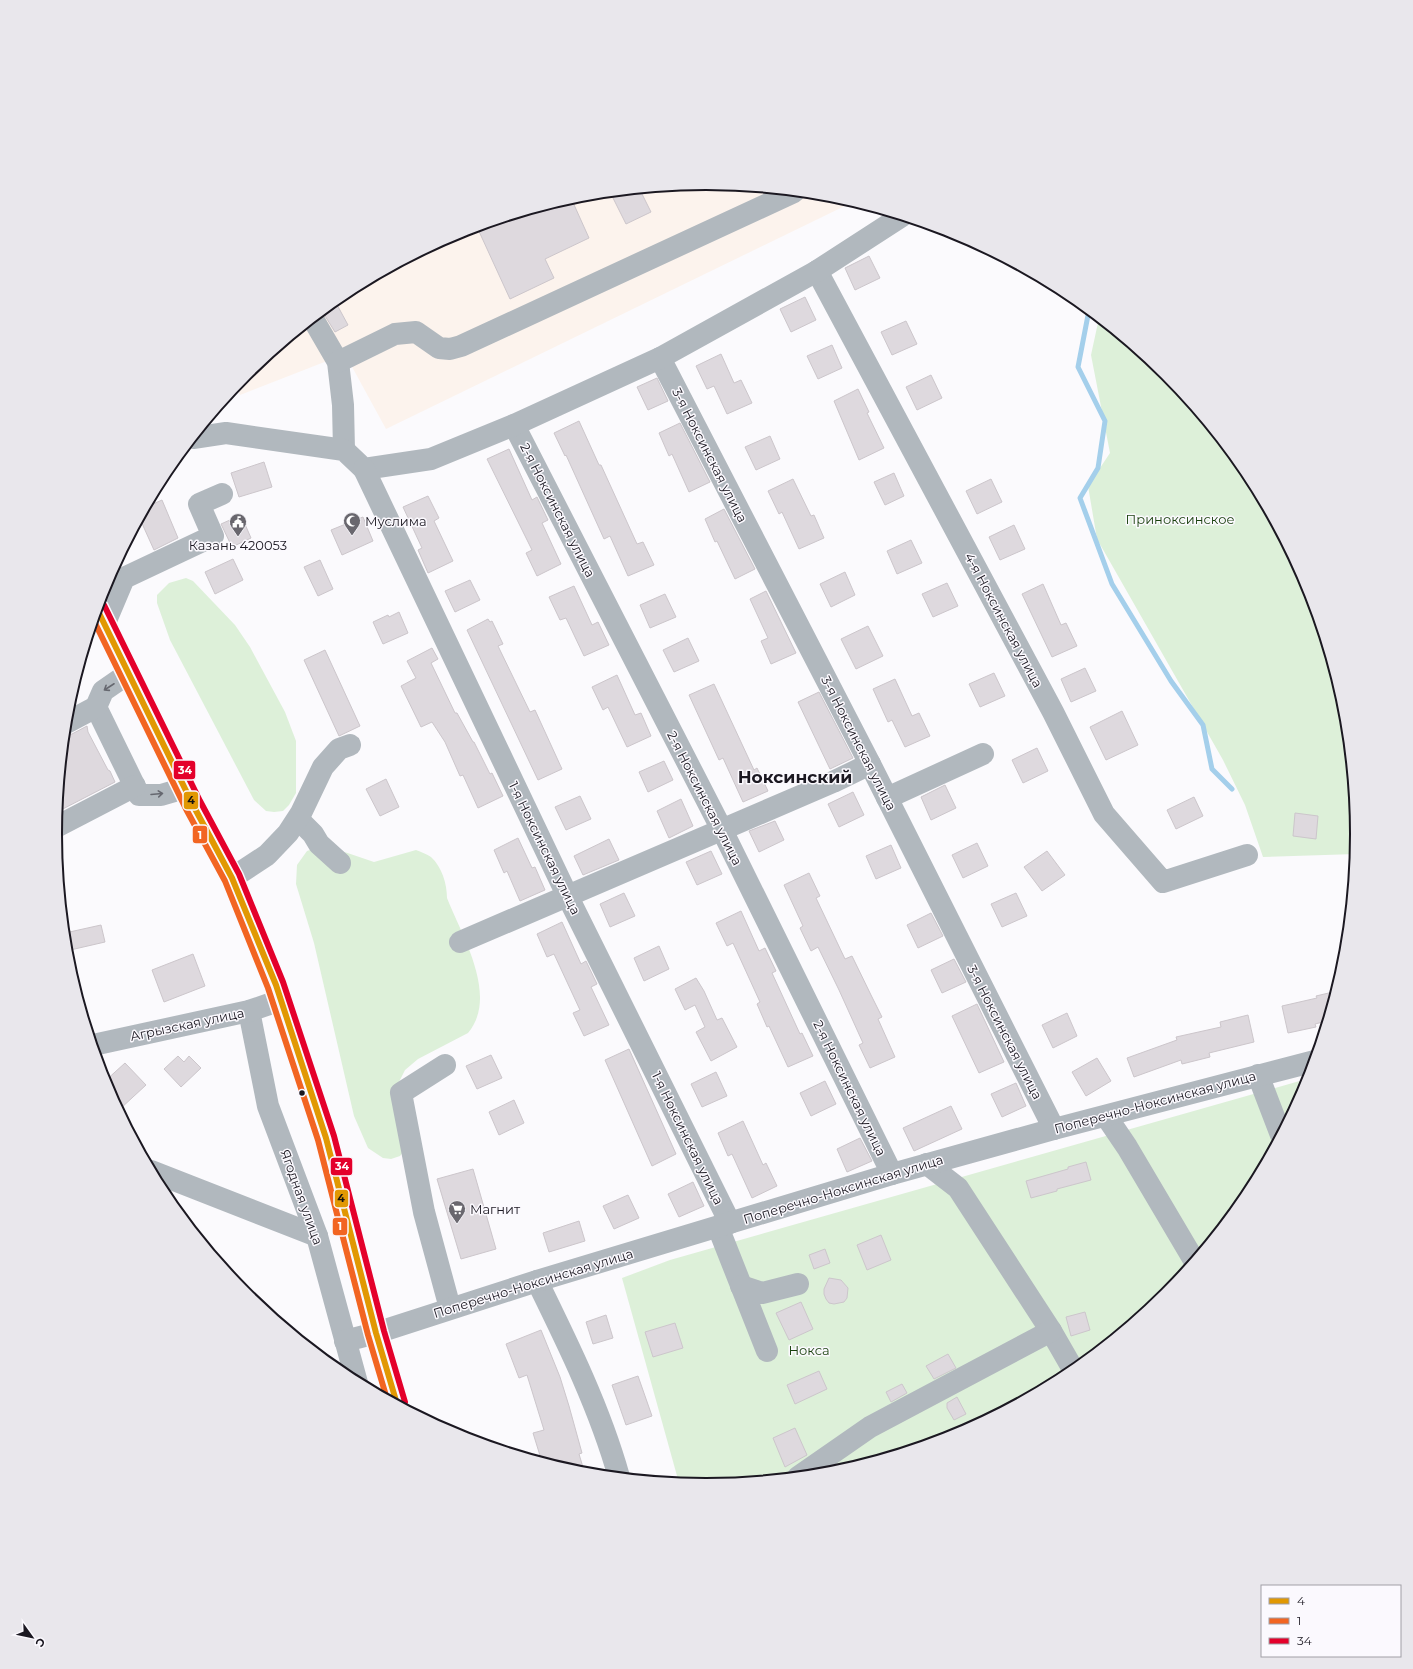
<svg xmlns="http://www.w3.org/2000/svg" width="1413" height="1669" font-family="Montserrat,sans-serif">
<rect width="100%" height="100%" fill="#fbfafd"/>
<!-- industrial -->
<path fill="#fcf3ed" d="M707,183L834,196L853,202L386,429L345,354L240,395L236,386L246,374L345,293L457,233L580,195Z"/>
<!-- green -->
<g fill="#ddf0d9">
<path d="M1099,318L1167,374L1248,473L1308,585L1346,708L1358,835L1356,854L1263,857L1245,805L1223,760L1097,539L1088,486L1110,453L1091,355Z"/>
<path d="M186,578L193,581L235,625L250,647L285,712L296,741V793L289,805L283,811L274,812L266,811L254,800L170,640L157,603V595L169,583Z"/>
<path d="M324,845L374,862L416,850C421,852 427,854 431,857C442,867 447,884 447,898C462,936 499,996 468,1033L418,1059L405,1070L397,1086L410,1143L400,1156L391,1159L383,1158L368,1148L354,1116L314,943L296,884L297,865L307,851Z"/>
<path d="M1310,1078L1248,1197L1167,1295L1068,1376L956,1436L833,1474L706,1486L679,1483L622,1278L670,1260Z"/>
</g>
<g fill="none" stroke-linecap="round" stroke-linejoin="round">
<!-- stream -->
<path stroke="#a4cfeb" stroke-width="5" d="M1089,310L1078,367L1105,421L1098,468L1080,498L1112,584L1171,681L1203,725L1212,769L1232,789"/>
</g>
<!-- building -->
<g fill="#ded9de" stroke="#ccc6cb">
<path d="M640,190L651,212L626,224L610,192Z"/>
<path d="M571,198L589,238L545,259L554,278L510,299L477,227Z"/>
<path d="M869,256L880,278L855,290L845,268Z"/>
<path d="M805,297L816,320L791,332L780,309Z"/>
<path d="M335,301L348,325L335,332L322,311Z"/>
<path d="M906,321L917,344L892,355L881,332Z"/>
<path d="M832,345L842,368L818,379L807,356Z"/>
<path d="M721,354L734,383L741,380L752,403L727,414L714,386L707,389L696,366Z"/>
<path d="M931,375L942,398L917,410L906,387Z"/>
<path d="M657,378L668,401L648,410L637,387Z"/>
<path d="M858,389L869,412L867,413L884,448L859,460L834,401Z"/>
<path d="M579,421L599,465H601L637,544L643,542L654,565L628,576L610,536L604,539L566,455L565,456L554,433Z"/>
<path d="M680,423L710,482L689,492L672,454L669,456L659,433Z"/>
<path d="M770,436L780,459L756,470L745,447Z"/>
<path d="M509,449L532,500L537,497L548,520L542,523L561,564L537,576L526,553L532,550L487,459Z"/>
<path d="M264,462L272,487L239,497L231,473Z"/>
<path d="M894,473L904,496L885,505L874,482Z"/>
<path d="M793,479L811,516L814,515L824,538L799,549L782,512L779,514L768,491Z"/>
<path d="M991,479L1002,502L977,514L966,491Z"/>
<path d="M428,496L439,518L434,521L453,561L428,573L418,550L422,548L403,507Z"/>
<path d="M162,500L178,538L154,550L140,519L146,507Z"/>
<path d="M724,509L755,569L735,579L717,541L715,542L705,519Z"/>
<path d="M241,515L251,538L232,547L221,524Z"/>
<path d="M363,517L373,541L342,555L331,530Z"/>
<path d="M1014,525L1025,549L1000,560L989,537Z"/>
<path d="M911,540L922,563L897,574L887,551Z"/>
<path d="M233,559L243,580L215,594L205,572Z"/>
<path d="M320,560L333,589L318,596L304,567Z"/>
<path d="M845,572L855,595L831,607L820,584Z"/>
<path d="M470,580L480,600L455,612L445,591Z"/>
<path d="M947,583L958,606L933,617L922,594Z"/>
<path d="M1043,584L1061,625L1066,623L1077,646L1052,657L1022,594Z"/>
<path d="M574,586L592,625L598,622L609,645L584,656L566,618L560,620L549,597Z"/>
<path d="M766,591L796,653L771,664L761,641L768,638L750,599Z"/>
<path d="M665,594L676,617L650,628L640,605Z"/>
<path d="M399,612L408,633L383,644L373,622L388,615L389,617Z"/>
<path d="M488,619L490,622L492,621L503,644L498,646L530,712L535,710L562,769L538,780L467,630Z"/>
<path d="M868,626L883,656L856,669L841,639Z"/>
<path d="M688,638L699,661L674,672L663,650Z"/>
<path d="M432,648L438,659L431,663L455,713H457L473,742H474L490,774L492,773L503,796L478,808L463,775L460,776L445,742L432,722L421,727L401,686L416,678L407,661Z"/>
<path d="M325,650L360,726L339,736L304,660Z"/>
<path d="M1085,668L1096,691L1071,702L1061,679Z"/>
<path d="M994,673L1005,696L980,707L969,684Z"/>
<path d="M617,675L635,715L641,713L651,736L627,747L608,707L603,710L592,687Z"/>
<path d="M895,679L912,716L919,713L930,736L905,747L892,720L888,722L873,689Z"/>
<path d="M714,684L754,770L757,768L768,791L743,802L723,758L719,760L689,695Z"/>
<path d="M819,692L853,758L830,769L798,702Z"/>
<path d="M1122,711L1138,745L1106,760L1090,727Z"/>
<path d="M87,726L88,732L108,770L110,771L115,782L57,812L65,735L72,734Z"/>
<path d="M1037,748L1048,771L1023,783L1012,760Z"/>
<path d="M664,761L673,780L648,792L639,772Z"/>
<path d="M386,779L399,807L380,816L366,789Z"/>
<path d="M945,785L956,808L931,820L921,797Z"/>
<path d="M853,792L864,815L839,827L828,804Z"/>
<path d="M580,796L591,819L566,830L555,807Z"/>
<path d="M1194,797L1203,816L1176,829L1167,810Z"/>
<path d="M681,799L693,826L669,838L657,811Z"/>
<path d="M1295,813L1318,816L1316,839L1293,836Z"/>
<path d="M775,821L784,840L759,852L749,831Z"/>
<path d="M518,838L532,868L535,867L545,890L520,901L507,871L504,873L494,850Z"/>
<path d="M609,839L619,860L583,875L574,856Z"/>
<path d="M977,843L988,866L963,878L952,855Z"/>
<path d="M891,845L901,868L876,879L866,856Z"/>
<path d="M711,851L722,874L697,885L686,862Z"/>
<path d="M1047,851L1065,875L1042,891L1024,867Z"/>
<path d="M809,873L820,896L816,898L845,959L852,956L871,995L882,1017L878,1019L895,1057L870,1068L859,1045L863,1043L839,990L818,947L811,951L800,928L803,926L784,885Z"/>
<path d="M624,893L635,916L610,927L600,904Z"/>
<path d="M1016,893L1027,916L1002,927L991,904Z"/>
<path d="M741,911L759,951L765,948L776,971L772,973L800,1034L802,1033L813,1056L788,1067L769,1026L767,1027L757,1004L760,1002L733,943L727,946L716,923Z"/>
<path d="M931,913L943,936L918,948L907,925Z"/>
<path d="M562,922L581,964L586,961L597,984L591,987L609,1025L584,1036L573,1013L580,1010L554,954L547,957L537,934Z"/>
<path d="M101,925L105,942L66,951L65,933Z"/>
<path d="M659,946L669,969L644,981L634,958Z"/>
<path d="M193,954L205,986L164,1002L152,970Z"/>
<path d="M954,959L966,982L942,993L931,970Z"/>
<path d="M696,978L704,991L717,1020L722,1018L737,1047L711,1061L696,1032L705,1027L695,1005L685,1010L675,989Z"/>
<path d="M1337,991L1327,1021L1315,1024L1316,1027L1288,1033L1282,1006L1317,998L1316,996Z"/>
<path d="M977,1004L1004,1062L979,1073L952,1016Z"/>
<path d="M1067,1013L1077,1036L1053,1048L1042,1025Z"/>
<path d="M1248,1015L1254,1042L1209,1053L1210,1057L1182,1064L1181,1060L1134,1077L1127,1058L1177,1040L1176,1037L1221,1027L1220,1022Z"/>
<path d="M629,1049L676,1154L652,1166L605,1060Z"/>
<path d="M491,1055L502,1078L477,1089L466,1066Z"/>
<path d="M178,1056L184,1062L189,1056L201,1068L181,1087L164,1069Z"/>
<path d="M1097,1058L1111,1081L1086,1096L1072,1072Z"/>
<path d="M125,1063L146,1085L120,1109L115,1104L104,1082Z"/>
<path d="M716,1072L727,1096L702,1107L691,1084Z"/>
<path d="M825,1081L836,1104L811,1116L800,1093Z"/>
<path d="M1016,1083L1026,1106L1002,1117L991,1094Z"/>
<path d="M514,1100L524,1123L499,1135L489,1112Z"/>
<path d="M951,1106L962,1129L914,1151L903,1128Z"/>
<path d="M743,1121L763,1165L766,1163L777,1186L752,1198L732,1154L728,1156L718,1133Z"/>
<path d="M860,1138L872,1161L847,1172L837,1149Z"/>
<path d="M1086,1162L1091,1180L1057,1189V1191L1031,1198L1026,1181L1068,1169V1167Z"/>
<path d="M473,1169L496,1249L461,1259L437,1179Z"/>
<path d="M693,1182L704,1206L679,1217L668,1194Z"/>
<path d="M628,1195L639,1218L614,1229L603,1206Z"/>
<path d="M579,1221L585,1241L549,1252L543,1233Z"/>
<path d="M881,1235L891,1260L867,1270L857,1245Z"/>
<path d="M825,1249L830,1263L814,1269L809,1255Z"/>
<path d="M829,1278L841,1280L848,1288L847,1298L844,1302L834,1304L829,1303L826,1299L824,1294V1289Z"/>
<path d="M801,1302L813,1329L789,1340L776,1313Z"/>
<path d="M1085,1312L1090,1330L1071,1336L1066,1317Z"/>
<path d="M606,1315L613,1338L593,1344L586,1322Z"/>
<path d="M675,1323L683,1348L653,1357L645,1332Z"/>
<path d="M541,1330L560,1377L569,1406L582,1453L579,1454L585,1474L542,1462L533,1433L544,1430L527,1375L519,1378L506,1344Z"/>
<path d="M948,1354L956,1368L934,1379L926,1366Z"/>
<path d="M819,1371L827,1389L795,1404L787,1385Z"/>
<path d="M638,1376L652,1416L626,1425L612,1385Z"/>
<path d="M902,1384L907,1393L891,1402L886,1392Z"/>
<path d="M957,1397L966,1414L954,1420L947,1408V1403Z"/>
<path d="M795,1428L807,1455L785,1467L773,1438Z"/>
</g>
<g fill="none" stroke-linecap="round" stroke-linejoin="round">
<!-- minor -->
<g stroke="#b1b8be" stroke-width="22">
<path d="M817,271L1053,712L1104,814L1163,882L1247,855"/>
<path d="M313,319L338,362L343,405L344,450"/>
<path d="M660,358L870,764L1054,1129"/>
<path d="M338,362L395,334L416,332L439,348L450,349L461,346L794,192"/>
<path d="M514,425L722,830L892,1174"/>
<path d="M193,438L226,433L344,450L364,469L431,459L514,425L660,358L817,271L902,216"/>
<path d="M364,469L567,895L730,1223"/>
<path d="M93,623H105L124,578L213,536L199,504L222,494"/>
<path d="M96,707L139,795H161L185,788"/>
<path d="M66,723L96,707L103,691L129,673"/>
<path d="M887,798L983,754"/>
<path d="M298,819L313,834L319,844L340,863"/>
<path d="M56,827L135,786"/>
<path d="M232,878L267,855L288,833L301,813L323,767L339,749L350,745"/>
<path d="M460,942L833,782L870,764"/>
<path d="M249,1011L268,1106L317,1236L357,1383"/>
<path d="M93,1045L249,1011L281,1000"/>
<path d="M445,1065L401,1093L424,1212L450,1308"/>
<path d="M1258,1075L1281,1135"/>
<path d="M1106,1116L1127,1147L1195,1262"/>
<path d="M927,1164L958,1188L1051,1331L1074,1371"/>
<path d="M151,1171L317,1236"/>
<path d="M718,1227L767,1351"/>
<path d="M537,1281C568,1344 600,1409 619,1477"/>
<path d="M741,1286L762,1293L798,1284"/>
<path d="M345,1341L376,1333L537,1281L892,1174L1054,1129L1315,1061"/>
<path d="M798,1477L870,1427L1051,1331"/>
</g>
<!-- major -->
<path stroke="#b4b9c1" stroke-width="22" d="M97,609L193,805L232,878L276,985L326,1138L376,1333L397,1404"/>
<!-- bus-1 casing -->
<g stroke="#fbf9fe" stroke-width="9">
<path id="bus-1" d="M97,609L193,805L232,878L276,985L326,1138L376,1333L397,1404"/>
</g>
<!-- bus-2 casing -->
<g stroke="#fbf9fe" stroke-width="9">
<path id="bus-2" d="M94,621L186,809L225,881L268,988L318,1140L368,1335L387,1399"/>
</g>
<!-- bus-3 casing -->
<g stroke="#fbf9fe" stroke-width="9">
<path id="bus-3" d="M104,605L200,801L239,874L283,982L334,1136L384,1331L405,1402"/>
</g>
<!-- bus-1 -->
<use href="#bus-1" stroke="#e19803" stroke-width="6"/>
<!-- bus-2 -->
<use href="#bus-2" stroke="#f26522" stroke-width="6"/>
<!-- bus-3 -->
<use href="#bus-3" stroke="#e4002b" stroke-width="6"/>
</g>
<!-- one-way arrows -->
<defs><path id="oneway-shaft" d="M-6 0H5M1.5-3L5.5 0L1.5 3" fill="none" stroke-width="1.6" stroke-linecap="round" stroke-linejoin="round"/></defs>
<g stroke="#666870">
<use href="#oneway-shaft" transform="translate(109 687) rotate(147)"/>
<use href="#oneway-shaft" transform="translate(157 794) rotate(-5)"/>
</g>
<!-- icons -->
<defs>
<g id="mosque-pin" transform="scale(0.9)"><path d="M0 17L-7.5 6A9.5 9.5 0 1 1 7.5 6Z" fill="#69676e" stroke="#fbf9fe"/><path d="M3.5-4.9A6 6 0 1 0 3.5 4.9A5 5 0 1 1 3.5-4.9Z" fill="#fff"/></g>
<g id="civic-pin" transform="scale(0.9)"><path d="M0 17L-7.5 6A9.5 9.5 0 1 1 7.5 6Z" fill="#69676e" stroke="#fbf9fe"/><path d="M-.6-6.5H3V-4.5H.6V-3L4-1V1h2V6H-6V1h2V-1L-.6-3ZM-1.2 2.5V6h2.4V2.5Z" fill="#fff"/></g>
<g id="supermarket-pin" transform="scale(0.9)"><path d="M0 17L-7.5 6A9.5 9.5 0 1 1 7.5 6Z" fill="#69676e" stroke="#fbf9fe"/><path d="M-6-5.5h2.5l.6 2H6L4.5 2H-2.5L-4.4-4H-6ZM-1.5 3.2a1.3 1.3 0 1 0 .1 0ZM3 3.2a1.3 1.3 0 1 0 .1 0Z" fill="#fff"/></g>
</defs>
<g fill-rule="evenodd">
<use href="#mosque-pin" x="352" y="521"/>
<use href="#civic-pin" x="238" y="522"/>
<use href="#supermarket-pin" x="457" y="1209"/>
</g>
<!-- markers -->
<circle fill="#1b1821" stroke="#fbf9fe" stroke-width="1.5" cx="302" cy="1093" r="3.5"/>
<g text-anchor="middle" dominant-baseline="central" stroke-width="3" stroke-linejoin="round" paint-order="stroke">
<!-- street labels -->
<g font-size="13" fill="#1b1821" stroke="#fbf9fe">
<text transform="translate(710 455) rotate(63)">3-я Ноксинская улица</text>
<text transform="translate(558 510) rotate(63)">2-я Ноксинская улица</text>
<text transform="translate(1004 620) rotate(62)">4-я Ноксинская улица</text>
<text transform="translate(859 743) rotate(63)">3-я Ноксинская улица</text>
<text transform="translate(705 798) rotate(63)">2-я Ноксинская улица</text>
<text transform="translate(545 848) rotate(64)">1-я Ноксинская улица</text>
<text transform="translate(187 1024) rotate(-12)">Агрызская улица</text>
<text transform="translate(1005 1032) rotate(63)">3-я Ноксинская улица</text>
<text transform="translate(850 1088) rotate(64)">2-я Ноксинская улица</text>
<text transform="translate(1155 1102) rotate(-15)">Поперечно-Ноксинская улица</text>
<text transform="translate(688 1138) rotate(64)">1-я Ноксинская улица</text>
<text transform="translate(843 1189) rotate(-17)">Поперечно-Ноксинская улица</text>
<text transform="translate(302 1197) rotate(70)">Ягодная улица</text>
<text transform="translate(533 1283) rotate(-17)">Поперечно-Ноксинская улица</text>
</g>
<!-- park labels -->
<g font-size="13" fill="#173f0b" stroke="#fbf9fe">
<text x="1180" y="519">Приноксинское</text>
<text x="809" y="1350">Нокса</text>
</g>
<!-- poi labels -->
<g font-size="13" fill="#1b1821" stroke="#fbf9fe" text-anchor="start">
<text x="365" y="521">Муслима</text>
<text x="238" y="545" text-anchor="middle">Казань 420053</text>
<text x="470" y="1209">Магнит</text>
</g>
<!-- district labels -->
<g font-size="17" font-weight="bold" fill="#1b1821" stroke="#fbf9fe">
<text x="795" y="777">Ноксинский</text>
</g>
</g>
<!-- crop -->
<path d="M0 0H1413V1669H0ZM62 834a644 644 0 1 1 1288 0a644 644 0 1 1-1288 0Z" fill="#e9e7ec" fill-rule="evenodd"/>
<path fill="none" stroke="#1b1821" stroke-width="2" d="M62 834a644 644 0 1 1 1288 0a644 644 0 1 1-1288 0Z"/>
<g stroke="#fbf9fe" stroke-width="1.5">
<rect x="173" y="760" width="23" height="20" rx="4" fill="#e4002b"/>
<rect x="183" y="791" width="16" height="19" rx="4" fill="#e19803"/>
<rect x="192" y="825" width="16" height="19" rx="4" fill="#f26522"/>
<rect x="330" y="1157" width="23" height="19" rx="4" fill="#e4002b"/>
<rect x="334" y="1189" width="15" height="19" rx="4" fill="#e19803"/>
<rect x="332" y="1217" width="16" height="19" rx="4" fill="#f26522"/>
</g>
<g font-size="11" text-anchor="middle" font-weight="bold" fill="#fff">
<text x="185" y="774">34</text>
<text x="200" y="839">1</text>
<text x="342" y="1170">34</text>
<text x="340" y="1230">1</text>
</g>
<g font-size="11" text-anchor="middle" font-weight="bold" fill="#111">
<text x="191" y="804">4</text>
<text x="341" y="1202">4</text>
</g>
<!-- legend -->
<rect x="1261" y="1585" width="140" height="72" fill="#fbf9fe" stroke="#a19fa6"/>
<rect x="1269" y="1598" width="20" height="6" fill="#e19803" stroke="#a19fa6"/>
<text x="1297" y="1605" font-size="12" fill="#1b1821">4</text>
<rect x="1269" y="1618" width="20" height="6" fill="#f26522" stroke="#a19fa6"/>
<text x="1297" y="1625" font-size="12" fill="#1b1821">1</text>
<rect x="1269" y="1638" width="20" height="6" fill="#e4002b" stroke="#a19fa6"/>
<text x="1297" y="1645" font-size="12" fill="#1b1821">34</text>
<!-- north arrow -->
<g transform="translate(32 1637) rotate(123)" stroke="#fbf9fe" stroke-width="3" paint-order="stroke">
<path d="M0-3L7 15L0 10L-7 15Z" fill="#1b1821"/>
<text y="-6" font-size="11" font-weight="bold" text-anchor="middle" fill="#1b1821">С</text>
</g>
</svg>
